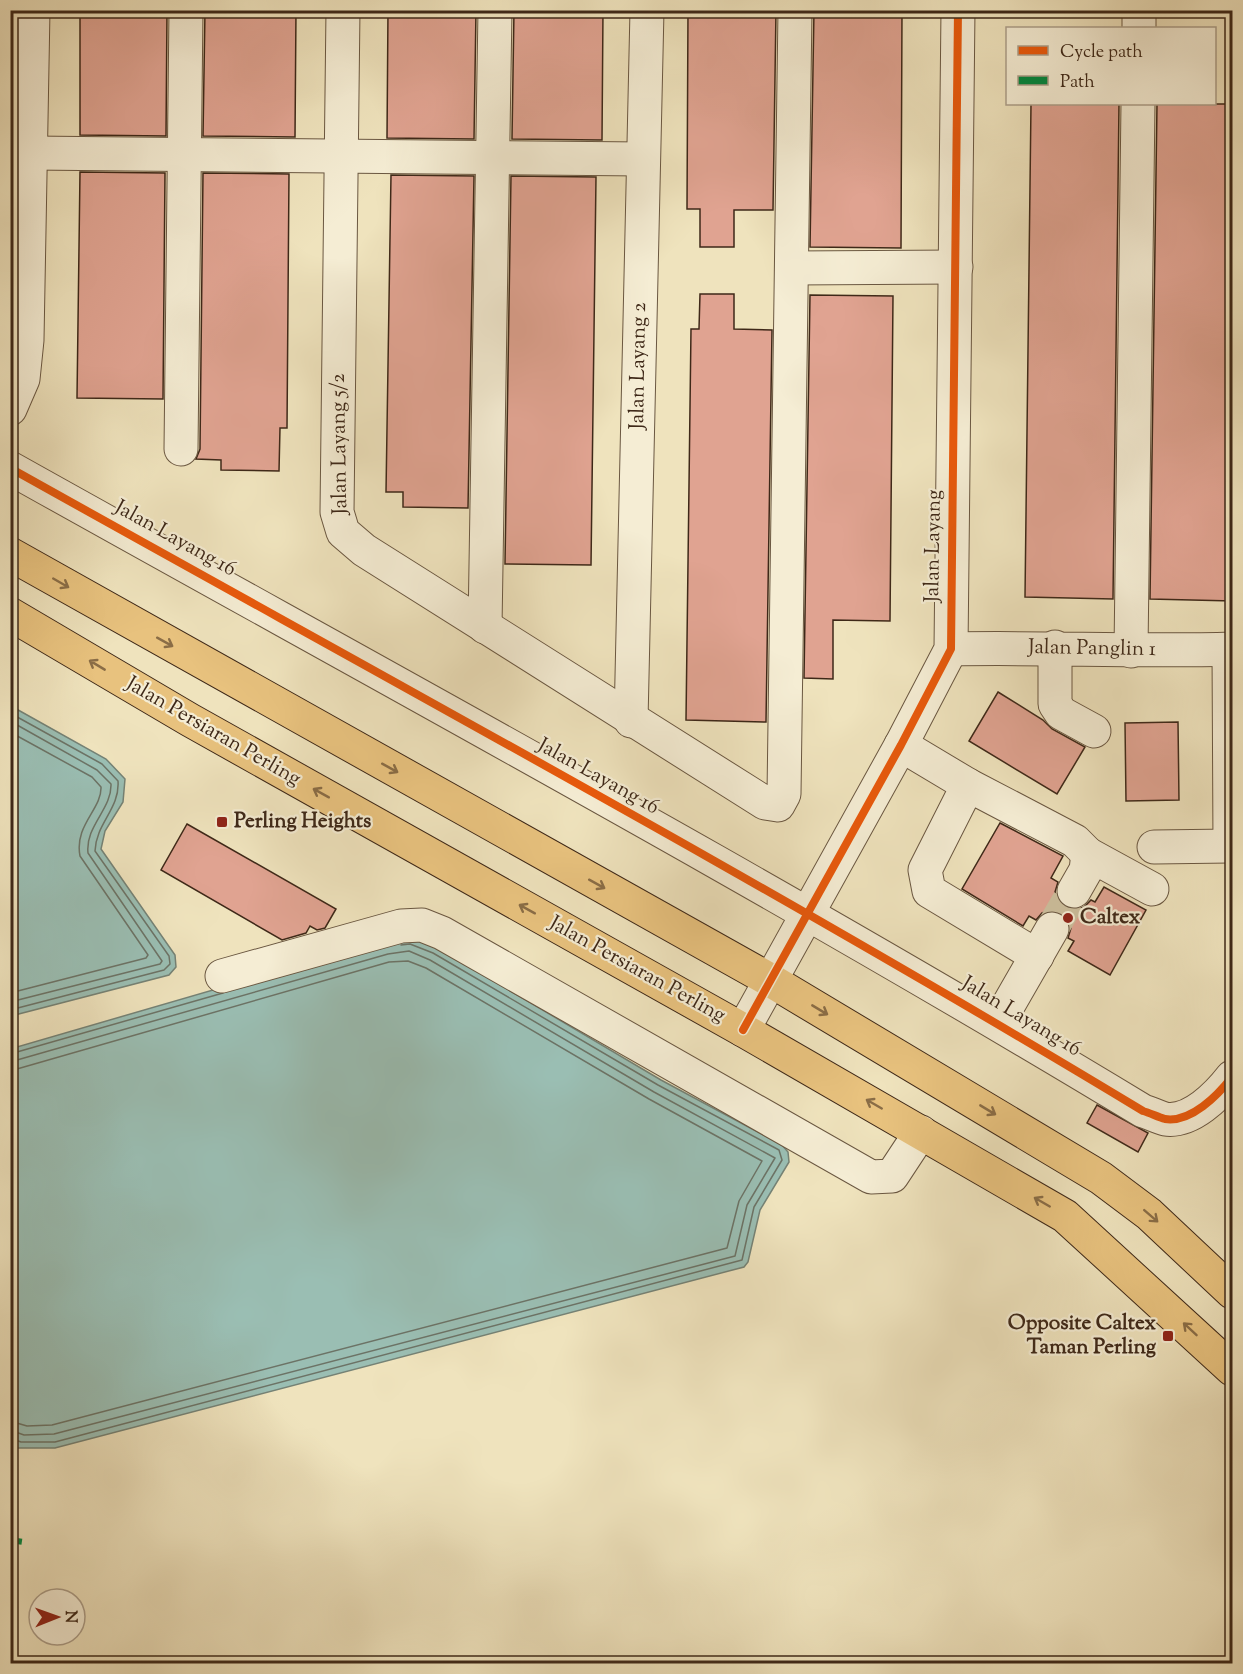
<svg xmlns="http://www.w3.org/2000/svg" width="1243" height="1674" font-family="'Sorts Mill Goudy',serif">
<rect width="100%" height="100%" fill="#efe3bd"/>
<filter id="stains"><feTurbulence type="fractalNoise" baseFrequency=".00333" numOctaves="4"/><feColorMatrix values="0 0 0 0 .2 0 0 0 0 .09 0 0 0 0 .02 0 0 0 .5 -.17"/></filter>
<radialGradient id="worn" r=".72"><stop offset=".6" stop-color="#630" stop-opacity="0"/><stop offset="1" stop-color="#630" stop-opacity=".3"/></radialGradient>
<!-- water -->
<g fill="#9abeb3" stroke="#758275" stroke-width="1.5">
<path d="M11,706L106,759L125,779L123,802L105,831L101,849L175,955L176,967L169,975L11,1016Z"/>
<path d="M411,938L436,947L661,1080L782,1145L788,1152L789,1162L760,1210L748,1262L744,1267L55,1448H17L10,1442V1049L385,940Z"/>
</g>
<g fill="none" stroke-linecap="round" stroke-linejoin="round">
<!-- shore -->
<g stroke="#6c7366" stroke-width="1.5">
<path d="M10,713L102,764L118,781C120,809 96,823 95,851L169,956L170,964L164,970L10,1010"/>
<path d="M10,721L97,770L111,784C112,809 85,826 88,853L162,961L160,964L10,1002"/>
<path d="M10,732L92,777L101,787C102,809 74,825 80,856L148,955L146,958L10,993"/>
<path d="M10,1054L223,993"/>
<path d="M10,1062L388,954L409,951L430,960L654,1092L775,1158L747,1205L735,1256L54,1434L24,1435L10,1430"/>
<path d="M10,1071L389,962L408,961L426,968L649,1099L762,1161L739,1201L727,1248L52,1425L27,1426L10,1421"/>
<path d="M10,1438L21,1442H55L742,1260L754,1207L782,1160L779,1150L658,1085L433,953L410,944L401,945"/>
</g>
</g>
<!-- building -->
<g fill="#e0a391" stroke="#3e2818" stroke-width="1.5">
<path d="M80,10H167L166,136L80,135Z"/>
<path d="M205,10H296L295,137L203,136Z"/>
<path d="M388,10H476L474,139L387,138Z"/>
<path d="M514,10H603L602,140L512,139Z"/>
<path d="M688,10H776L773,210H734V247H700V209H687Z"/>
<path d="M814,10H902L901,248L810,247Z"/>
<path d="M1031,104H1119L1113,599L1025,597Z"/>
<path d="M1157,104H1233V601L1150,599Z"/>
<path d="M80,172L165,173L163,399L77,398Z"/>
<path d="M203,173L289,174L287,428H280L279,471L221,470V460L196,459L200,449Z"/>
<path d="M391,175L474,176L468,508L403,507V492H386Z"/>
<path d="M511,176L596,177L591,565L505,564Z"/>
<path d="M700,294H734V329L772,330L766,722L686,720L691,329H699Z"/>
<path d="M810,295L893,296L890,621L833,620V679L804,678Z"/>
<path d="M998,692L1043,720L1052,729L1085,747L1057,794L969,741Z"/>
<path d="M1178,722L1179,800L1126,801L1125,723Z"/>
<path d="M1000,823L1063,856L1051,878L1058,882L1055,892L1058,901L1064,907L1075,910L1084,907L1091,900L1095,902L1104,887L1146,910L1110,975L1068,951L1074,941L1068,938L1071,928L1068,920L1062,913L1051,910L1042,913L1036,920L1029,916L1023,926L962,889Z"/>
<path d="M187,824L336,909L325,928L317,930L310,926L306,933L282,940L161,870Z"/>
<path d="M1097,1105L1148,1133L1138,1152L1087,1123Z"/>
</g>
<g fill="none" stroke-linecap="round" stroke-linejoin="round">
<!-- minor-tunnel -->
<path stroke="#ccbe9c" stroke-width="33" stroke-dasharray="33 16" stroke-linecap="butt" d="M1052,929L1074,891"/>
<!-- minor casing -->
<g stroke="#6a5741" stroke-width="35">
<g id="minor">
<path d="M343,10L337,512L343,532L364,550L765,803L778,805L784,794L795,10"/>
<path d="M1139,28V10"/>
<path d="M31,153L643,159"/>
<path d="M792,268L956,267"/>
<path d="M10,409L23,379L27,340L33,10"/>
<path d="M181,449L186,10"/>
<path d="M10,468C389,680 771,886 1143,1111C1150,1113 1158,1117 1165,1119C1191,1123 1218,1095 1232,1077"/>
<path d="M485,627L495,10"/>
<path d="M1055,647V704L1061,713L1094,731"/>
<path d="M951,649C1045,647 1138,652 1232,649"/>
<path d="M1131,651L1138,104"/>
<path d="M631,721L647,10"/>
<path d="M901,745L968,785"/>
<path d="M1154,847L1230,846L1229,649"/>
<path d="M1074,891L1086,870L1088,854L1152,889"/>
<path d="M1037,956L929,891L925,870L968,785L1075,841L1088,854"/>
<path d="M222,976L401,926L422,925L442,933L871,1177L892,1176L921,1132"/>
<path d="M998,1023L1052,929"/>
<path d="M743,1030L901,745L951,649L958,10"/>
</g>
</g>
<!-- major casing -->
<g stroke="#3e2818" stroke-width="35">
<g id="major">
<path d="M10,554L770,980L1101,1178L1149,1214L1232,1292"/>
<path d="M10,614L190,720L743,1030L1065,1216L1232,1369"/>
</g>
</g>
<!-- minor -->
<use href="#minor" stroke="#f5edd4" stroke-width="33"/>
<!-- major -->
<use href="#major" stroke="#e8c27e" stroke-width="33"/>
<!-- quiet -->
<path stroke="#00873e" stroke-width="6" stroke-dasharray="12 6" stroke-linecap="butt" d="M10,1540L24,1542"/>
<!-- cycleway casing -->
<g stroke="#f5edd4" stroke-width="11">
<g id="cycleway">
<path d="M10,468C389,680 771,886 1143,1111C1150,1113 1158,1117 1165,1119C1191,1123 1218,1095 1232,1077"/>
<path d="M743,1030L901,745L951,649L958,10"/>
</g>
</g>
<!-- cycleway -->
<use href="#cycleway" stroke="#e8590c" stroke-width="8"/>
</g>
<!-- one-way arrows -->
<defs><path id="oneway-shaft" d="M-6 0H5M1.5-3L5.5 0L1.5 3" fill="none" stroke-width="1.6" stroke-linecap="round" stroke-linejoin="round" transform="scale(1.5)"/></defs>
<g stroke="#8a6d46">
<use href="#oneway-shaft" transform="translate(61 583) rotate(30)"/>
<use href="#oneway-shaft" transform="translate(165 642) rotate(29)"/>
<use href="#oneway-shaft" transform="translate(97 665) rotate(-149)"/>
<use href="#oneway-shaft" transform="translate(390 768) rotate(29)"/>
<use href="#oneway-shaft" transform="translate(321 793) rotate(-151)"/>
<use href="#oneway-shaft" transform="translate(597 884) rotate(29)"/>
<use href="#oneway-shaft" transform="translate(527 909) rotate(-151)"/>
<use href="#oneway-shaft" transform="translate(820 1010) rotate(31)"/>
<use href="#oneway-shaft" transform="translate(874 1104) rotate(-150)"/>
<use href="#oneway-shaft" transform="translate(988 1110) rotate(31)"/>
<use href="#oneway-shaft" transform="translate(1042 1202) rotate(-150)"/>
<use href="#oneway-shaft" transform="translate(1151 1216) rotate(41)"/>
<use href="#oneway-shaft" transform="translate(1190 1329) rotate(-137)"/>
</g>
<!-- markers -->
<g fill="#8f2418" stroke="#f5edd4" stroke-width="2">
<rect x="216" y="816" width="12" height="12" rx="3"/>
<circle cx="1068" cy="918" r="6"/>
<rect x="1162" y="1330" width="12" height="12" rx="3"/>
</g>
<g text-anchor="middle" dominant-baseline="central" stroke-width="4.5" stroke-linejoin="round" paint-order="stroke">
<!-- street labels -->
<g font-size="21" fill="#3e2818" stroke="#f5edd4">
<text transform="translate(639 366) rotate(-89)">Jalan Layang 2</text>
<text transform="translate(340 444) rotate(-91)">Jalan Layang 5/2</text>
<text transform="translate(175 539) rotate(29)">Jalan Layang 16</text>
<text transform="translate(934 546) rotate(-89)">Jalan Layang</text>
<text transform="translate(1092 649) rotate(1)">Jalan Panglin 1</text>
<text transform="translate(213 732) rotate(30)">Jalan Persiaran Perling</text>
<text transform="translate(598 777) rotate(29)">Jalan Layang 16</text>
<text transform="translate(637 970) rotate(29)">Jalan Persiaran Perling</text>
<text transform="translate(1021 1017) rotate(31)">Jalan Layang 16</text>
</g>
<!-- poi labels -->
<g font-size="21" font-weight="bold" fill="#3e2818" stroke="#f5edd4" text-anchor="start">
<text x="234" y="822">Perling Heights</text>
<text x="1080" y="918">Caltex</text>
<text x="1156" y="1324" text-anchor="end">Opposite Caltex<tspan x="1156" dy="24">Taman Perling</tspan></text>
</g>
</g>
<!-- margin -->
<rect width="1243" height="1674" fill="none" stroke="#efe3bd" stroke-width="36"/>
<rect x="12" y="12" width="1219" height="1650" fill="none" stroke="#3e2818" stroke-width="3"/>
<rect x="18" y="18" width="1207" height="1638" fill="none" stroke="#3e2818" stroke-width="1.5"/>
<!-- legend -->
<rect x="1006" y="27" width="210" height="78" fill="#f5edd4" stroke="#ac9e89" stroke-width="1.5"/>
<rect x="1018" y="46" width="30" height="9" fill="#e8590c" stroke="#ac9e89" stroke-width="1.5"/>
<text x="1060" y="57" font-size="18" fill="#3e2818">Cycle path</text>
<rect x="1018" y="76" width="30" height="9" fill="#00873e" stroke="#ac9e89" stroke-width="1.5"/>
<text x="1060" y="87" font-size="18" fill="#3e2818">Path</text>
<!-- north arrow -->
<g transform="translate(57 1617) rotate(89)"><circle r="28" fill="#f5edd4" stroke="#ac9e89" stroke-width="1.5"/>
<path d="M0-4.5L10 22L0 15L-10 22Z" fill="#8f2418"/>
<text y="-9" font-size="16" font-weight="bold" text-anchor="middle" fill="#3e2818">N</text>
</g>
<rect width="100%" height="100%" filter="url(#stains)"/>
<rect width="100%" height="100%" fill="url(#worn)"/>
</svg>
